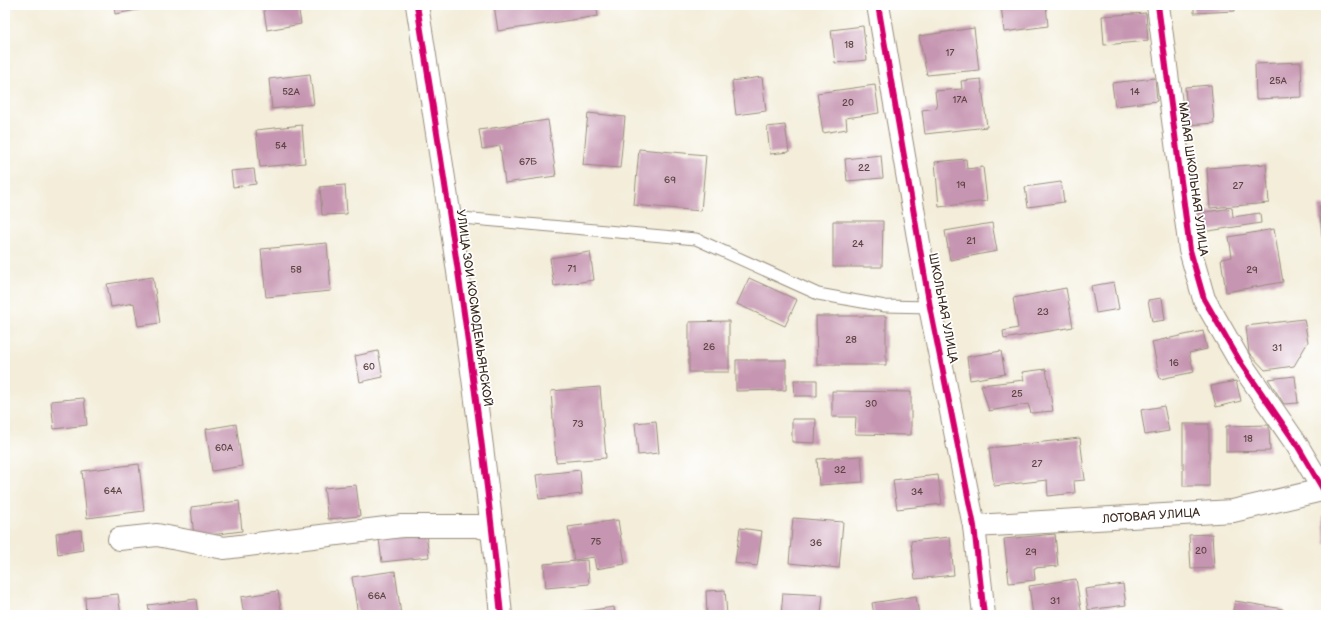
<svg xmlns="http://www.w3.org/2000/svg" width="1331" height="620" font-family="'Balsamiq Sans',sans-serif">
<rect width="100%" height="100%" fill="#fff"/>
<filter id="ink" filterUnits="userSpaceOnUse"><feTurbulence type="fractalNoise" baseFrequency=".025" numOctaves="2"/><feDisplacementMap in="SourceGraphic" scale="8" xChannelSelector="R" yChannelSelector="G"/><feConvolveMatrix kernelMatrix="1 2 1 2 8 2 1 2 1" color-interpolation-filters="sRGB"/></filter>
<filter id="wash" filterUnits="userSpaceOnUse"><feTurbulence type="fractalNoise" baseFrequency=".012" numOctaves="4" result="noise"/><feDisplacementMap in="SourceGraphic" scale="16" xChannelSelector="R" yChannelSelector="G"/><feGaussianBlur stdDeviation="0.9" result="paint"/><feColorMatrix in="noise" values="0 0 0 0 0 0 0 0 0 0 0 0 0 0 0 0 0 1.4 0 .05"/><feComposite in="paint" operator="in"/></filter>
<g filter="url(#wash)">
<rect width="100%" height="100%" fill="#f3edd9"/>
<g id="blocks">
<!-- building -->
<g fill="#c695b1">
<path d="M114,5H143V9L115,14Z"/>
<path d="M263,5H298L301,24L267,30Z"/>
<path d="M494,5H596L598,16L498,31Z"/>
<path d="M1001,5H1046L1048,26L1004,32Z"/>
<path d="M1194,5H1235V11L1194,13Z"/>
<path d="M1146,13L1148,41L1104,45L1102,16Z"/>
<path d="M863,26L867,60L835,63L831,30Z"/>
<path d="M974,28L979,70L927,75L919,36Z"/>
<path d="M1301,62L1302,97L1256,99L1255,64Z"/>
<path d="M310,74L314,104L272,109L269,79Z"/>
<path d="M762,77L766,111L736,115L732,81Z"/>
<path d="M1155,78L1157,101L1115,106L1112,83Z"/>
<path d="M981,79L987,127L925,134L922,110L937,108L935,91L962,89L961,81Z"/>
<path d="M875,85L879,113L846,118L847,129L823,133L817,93Z"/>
<path d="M1211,85L1214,123L1188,125L1185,87Z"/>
<path d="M588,113L625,117L620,168L583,165Z"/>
<path d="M548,120L556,176L505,183L500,146L482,149L479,130Z"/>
<path d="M302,125L305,163L260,167L256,130Z"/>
<path d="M785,125L789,152L770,154L767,127Z"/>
<path d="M639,149L706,155L701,211L634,205Z"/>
<path d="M881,155L883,178L847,181L845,159Z"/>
<path d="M966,159L967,169L983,167L987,201L939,207L935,162Z"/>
<path d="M1266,164L1269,203L1210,208L1207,168Z"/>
<path d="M254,169L256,184L233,187L231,171Z"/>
<path d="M1061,182L1064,202L1028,207L1025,187Z"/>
<path d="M345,185L347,214L322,215L320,187Z"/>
<path d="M1326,205V259H1325L1319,206Z"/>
<path d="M1232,208L1233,217L1260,213L1261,223L1202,232L1199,213Z"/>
<path d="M833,221H883L882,267H833Z"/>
<path d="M992,223L997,251L950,260L945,231Z"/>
<path d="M1274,229L1283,282L1226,292L1221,259L1232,257L1229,237Z"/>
<path d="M327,243L331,291L266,297L261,249Z"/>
<path d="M590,252L594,280L554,286L550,258Z"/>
<path d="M153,277L160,323L138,326L134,303L111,307L107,284Z"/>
<path d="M749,278L797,300L785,326L737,304Z"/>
<path d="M1114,282L1119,309L1096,313L1091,286Z"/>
<path d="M1066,288L1073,327L1004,339L1003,331L1018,328L1013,298Z"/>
<path d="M1162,298L1165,320L1152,322L1148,300Z"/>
<path d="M816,316H886V365H817Z"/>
<path d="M1304,319L1308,342L1294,366L1265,370L1249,353L1246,326Z"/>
<path d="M729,321V372H689V322Z"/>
<path d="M1203,331L1207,349L1189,353L1194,372L1160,379L1152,342Z"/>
<path d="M378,351L383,377L360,382L355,356Z"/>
<path d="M1001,351L1005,374L970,380L967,357Z"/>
<path d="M736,360H786V390L736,391Z"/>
<path d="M1046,369L1053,411L1031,413L1028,404L989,411L981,385L1024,380L1022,372Z"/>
<path d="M1295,376L1298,403L1284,404L1268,379Z"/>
<path d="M794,380H817V396H795Z"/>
<path d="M1236,381L1241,401L1216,407L1211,386Z"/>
<path d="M600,387L606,458L556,462L551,391Z"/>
<path d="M832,391L911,392V435L855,434L856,417H832Z"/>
<path d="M84,398L87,425L54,429L51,401Z"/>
<path d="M1164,406L1169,431L1145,435L1141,410Z"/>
<path d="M792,419H816L815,443L792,442Z"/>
<path d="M656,421L659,453L638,455L635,423Z"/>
<path d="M236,424L242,466L212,471L206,429Z"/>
<rect x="1183" y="424" width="26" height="62"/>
<path d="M1269,425L1270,451L1226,452V426Z"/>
<path d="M1080,438L1085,480L1074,481L1075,493L1048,496L1047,480L994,486L989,448Z"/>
<path d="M861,456L863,482L819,485L817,459Z"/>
<path d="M139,464L144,511L87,518L82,471Z"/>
<path d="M580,470L582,494L539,499L536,475Z"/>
<path d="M938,475L942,504L897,509L893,480Z"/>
<path d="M356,485L360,516L328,519L324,488Z"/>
<path d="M239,501L242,531L194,537L191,507Z"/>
<path d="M1323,516H1326V544H1325Z"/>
<path d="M793,518L843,522L839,568L789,563Z"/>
<path d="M618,520L625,564L596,569L594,557L574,560L568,527Z"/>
<path d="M740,528L762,531L757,566L735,563Z"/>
<path d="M81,530L83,550L58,554L56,533Z"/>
<path d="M426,533L429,557L382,562L379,539Z"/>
<path d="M1055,534L1058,566L1034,568L1035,580L1009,583L1004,539Z"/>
<path d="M1212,534L1214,568L1191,569L1189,535Z"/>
<path d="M950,537L954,575L915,579L911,541Z"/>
<path d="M587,560L589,584L546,588L544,564Z"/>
<path d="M395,571L401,615H358L352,577Z"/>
<path d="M1076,579L1082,615H1033L1029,586Z"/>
<path d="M1123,584L1126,605L1088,610L1085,589Z"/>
<path d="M725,590L727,615H707L706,591Z"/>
<path d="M278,591L282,615H244L241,597Z"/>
<path d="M783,593L823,595L821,615H781Z"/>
<path d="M118,594L121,615H86L85,597Z"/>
<path d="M916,596L919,615H874L872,603Z"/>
<path d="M196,599L198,615H150L148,605Z"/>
<path d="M1235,601L1283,609L1282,615H1232Z"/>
<path d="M614,607L615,615H578V612Z"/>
</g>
</g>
</g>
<g filter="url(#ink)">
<use href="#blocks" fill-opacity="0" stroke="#978c7c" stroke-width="1"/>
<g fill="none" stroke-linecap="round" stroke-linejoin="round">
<!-- lane casing -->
<g stroke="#978c7c" stroke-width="13">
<path id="lane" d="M451,217L696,239L818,294L885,306L930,307"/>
</g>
<!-- street casing -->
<g stroke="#978c7c" stroke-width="24">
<g id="street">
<path d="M878,5L930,307L974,526L984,615"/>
<path d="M1158,5L1190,250L1204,299L1242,365L1297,445L1323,489"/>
<path d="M974,526L1233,511L1326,489"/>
<path d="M119,539L157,535L224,548L402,526H477L493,530"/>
</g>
</g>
<!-- secondary casing -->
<g stroke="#978c7c" stroke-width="24">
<path id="secondary" d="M417,5C449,208 481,411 501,615"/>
</g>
<!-- lane -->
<use href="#lane" stroke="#fff" stroke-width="11"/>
<!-- street -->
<use href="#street" stroke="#fff" stroke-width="22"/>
<!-- secondary -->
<use href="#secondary" stroke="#fff" stroke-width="22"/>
<!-- cycleway casing -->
<g stroke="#fff" stroke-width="8">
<g id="cycleway">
<path d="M417,5C449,208 481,411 501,615"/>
<path d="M878,5L930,307L974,526L984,615"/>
<path d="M1158,5L1190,250L1204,299L1242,365L1297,445L1323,489"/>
</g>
</g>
<!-- cycleway -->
<use href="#cycleway" stroke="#d6006c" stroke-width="6"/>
</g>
</g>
<g text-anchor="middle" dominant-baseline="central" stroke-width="3.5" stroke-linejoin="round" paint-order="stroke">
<!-- number labels -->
<g font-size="10" fill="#5e4543">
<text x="849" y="45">18</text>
<text x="950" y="53">17</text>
<text x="1278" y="81">25А</text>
<text x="291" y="92">52А</text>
<text x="1135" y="92">14</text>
<text x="960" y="100">17А</text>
<text x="848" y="103">20</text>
<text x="281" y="146">54</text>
<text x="528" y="162">67Б</text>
<text x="864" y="168">22</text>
<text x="670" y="180">69</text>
<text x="961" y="185">19</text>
<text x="1238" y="186">27</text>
<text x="971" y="241">21</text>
<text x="858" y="244">24</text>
<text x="572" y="269">71</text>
<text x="296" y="270">58</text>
<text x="1252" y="270">29</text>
<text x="1043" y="312">23</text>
<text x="851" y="340">28</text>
<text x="709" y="347">26</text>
<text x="1277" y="348">31</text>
<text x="1174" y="363">16</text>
<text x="369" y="367">60</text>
<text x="1017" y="394">25</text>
<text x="871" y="404">30</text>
<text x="578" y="424">73</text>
<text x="1248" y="439">18</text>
<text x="224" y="448">60А</text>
<text x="1037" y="464">27</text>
<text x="840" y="470">32</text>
<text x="113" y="491">64А</text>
<text x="917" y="492">34</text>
<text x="596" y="542">75</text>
<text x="816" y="543">36</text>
<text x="1201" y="551">20</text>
<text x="1031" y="552">29</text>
<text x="377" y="596">66А</text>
<text x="1055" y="601">31</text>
</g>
<!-- street labels -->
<g font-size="12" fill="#3b2a1e" stroke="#fff">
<text transform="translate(1193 179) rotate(82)">МАЛАЯ ШКОЛЬНАЯ УЛИЦА</text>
<text transform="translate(474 308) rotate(82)">УЛИЦА ЗОИ КОСМОДЕМЬЯНСКОЙ</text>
<text transform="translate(943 308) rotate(79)">ШКОЛЬНАЯ УЛИЦА</text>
<text transform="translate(1151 516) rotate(-4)">ЛОТОВАЯ УЛИЦА</text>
</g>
</g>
<!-- margin -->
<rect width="1331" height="620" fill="none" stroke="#fff" stroke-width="20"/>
</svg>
